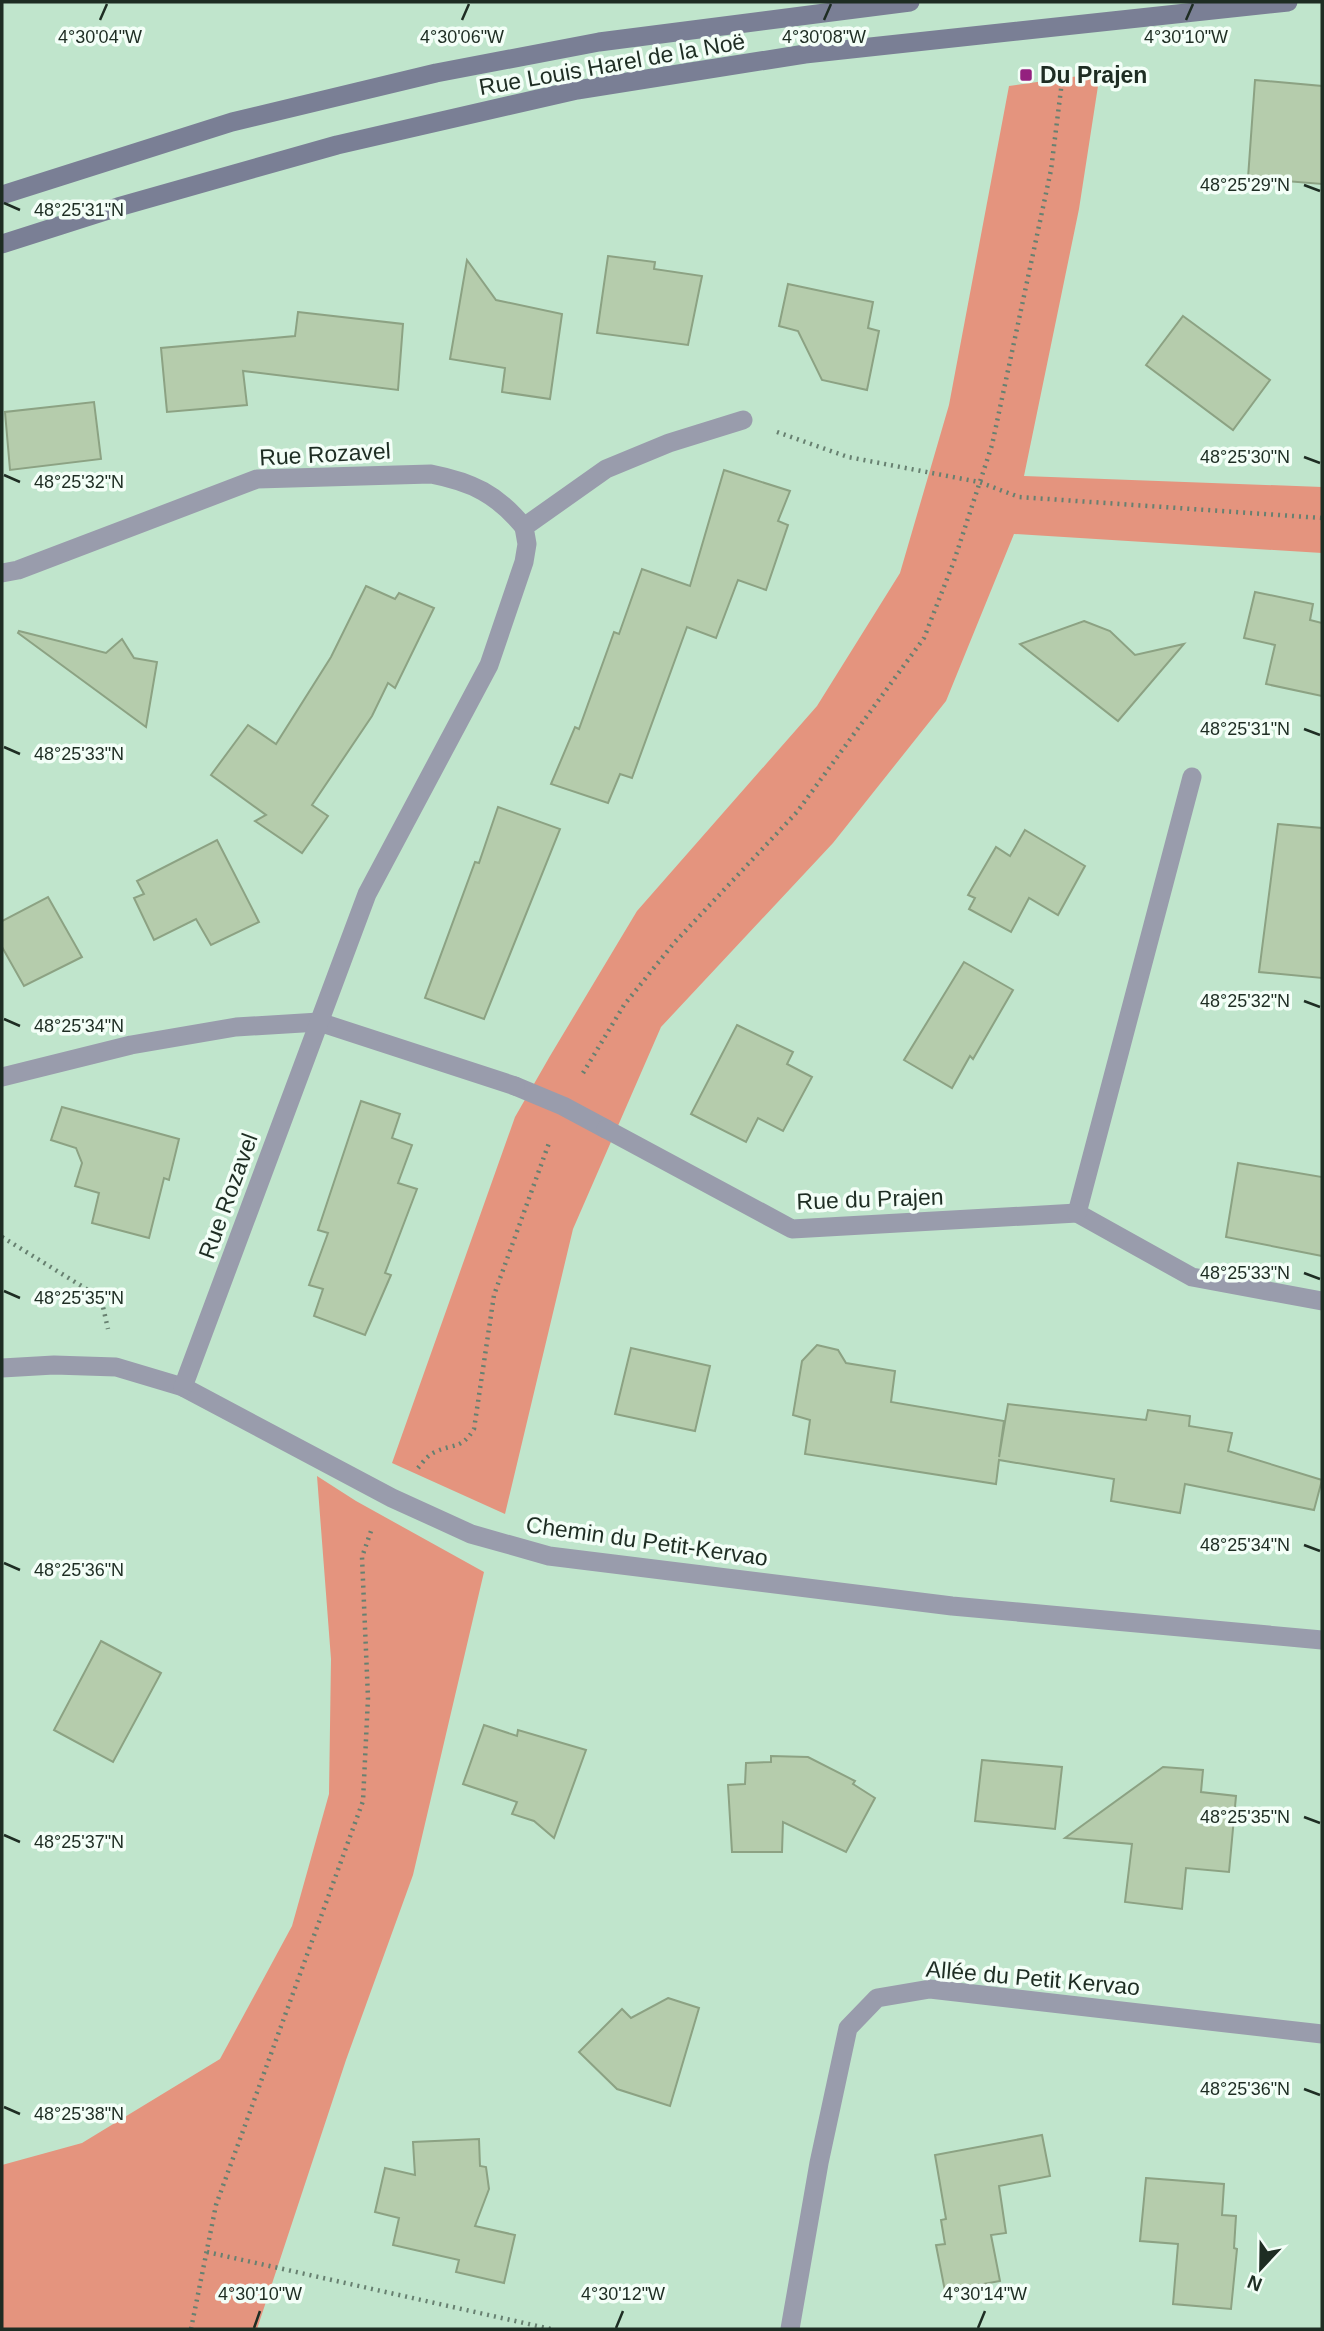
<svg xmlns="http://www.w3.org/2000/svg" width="1324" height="2331" font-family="Helvetica,sans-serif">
<rect width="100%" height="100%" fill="#c0e5cc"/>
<!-- green -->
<g fill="#e4947e">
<path d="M1100,73L1079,209L1024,476L1322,487V553L1014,534L946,701L833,843L661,1027L573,1229L505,1514L392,1463L515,1117L550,1056L637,911L817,706L900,573L949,405L1009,86Z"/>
<path d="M317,1476L356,1501L484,1572L413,1875L346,2060L257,2329H2V2165L82,2143L220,2059L292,1926L329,1794L331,1659Z"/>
</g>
<!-- building -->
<g fill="#b5ccac" stroke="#8ca283" stroke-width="2">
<path d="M1255,80L1322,86V184L1248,178Z"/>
<path d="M608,256L655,262L654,269L702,276L688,345L597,333Z"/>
<path d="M467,260L496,300L562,314L550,399L502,392L505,368L450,359Z"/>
<path d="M788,284L873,302L868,328L879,331L867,390L822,380L798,331L779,326Z"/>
<path d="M298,312L403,324L398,390L243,371L247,405L167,412L161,348L295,336Z"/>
<path d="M1183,316L1270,380L1233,430L1146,365Z"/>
<path d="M94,402L101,459L10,470L5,412Z"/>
<path d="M724,470L790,491L778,521L788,525L766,590L738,580L716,638L687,627L632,778L620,774L608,803L551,784L575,727L579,729L614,632L619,634L642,569L690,586Z"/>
<path d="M366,586L395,599L399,593L434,608L395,688L388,683L372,716L312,805L328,816L302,853L255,821L266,815L211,775L248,725L276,744L331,657Z"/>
<path d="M1255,592L1313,604L1310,620L1322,623V696L1266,684L1275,645L1244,638Z"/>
<path d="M1084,621L1110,631L1135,655L1184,644L1118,721L1020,644Z"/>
<path d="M19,631L106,653L122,639L134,658L157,662L146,727L18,633Z"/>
<path d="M498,807L560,829L484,1019L425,998L475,862L479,863Z"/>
<path d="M1278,824L1322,828V978L1259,972Z"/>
<path d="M1025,830L1085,866L1058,915L1029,898L1011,932L969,909L975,898L968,895L996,847L1010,856Z"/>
<path d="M217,840L259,922L211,945L196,919L154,940L134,898L144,894L137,881Z"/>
<path d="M48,897L82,957L24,986L2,947V921Z"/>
<path d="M964,962L1013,990L973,1059L970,1056L952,1088L904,1060Z"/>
<path d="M737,1025L793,1052L787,1064L812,1077L783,1131L758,1118L746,1142L691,1114Z"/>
<path d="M361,1101L400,1114L392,1138L412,1145L398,1183L417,1189L385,1273L391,1275L365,1335L314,1316L323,1289L309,1285L328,1233L318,1230Z"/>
<path d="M62,1107L179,1139L169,1180L164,1178L149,1238L92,1223L99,1193L75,1186L82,1163L76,1148L51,1140Z"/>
<path d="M1238,1163L1322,1177V1256L1226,1237Z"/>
<path d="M817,1345L838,1350L846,1363L895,1371L891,1402L1004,1421L999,1457L1008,1404L1146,1420L1148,1410L1190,1416L1189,1426L1232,1433L1228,1451L1322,1480L1314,1510L1185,1484L1180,1513L1111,1501L1114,1479L999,1460L996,1484L805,1454L810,1420L793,1415L802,1361Z"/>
<path d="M631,1348L710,1366L695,1431L615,1414Z"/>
<path d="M101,1641L161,1673L113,1762L54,1730Z"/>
<path d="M484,1725L517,1736L518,1730L586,1750L554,1838L534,1821L512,1814L517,1802L463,1784Z"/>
<path d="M771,1756L808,1757L855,1781L853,1784L875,1798L846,1852L783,1822L782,1852H732L728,1785L745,1784L746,1763L771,1762Z"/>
<path d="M982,1760L1062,1767L1055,1829L975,1821Z"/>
<path d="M1163,1767L1203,1770L1201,1792L1236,1796L1229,1872L1186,1868L1182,1909L1125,1902L1132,1844L1065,1838Z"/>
<path d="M668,1998L699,2008L670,2106L617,2089L579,2052L622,2009L631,2018Z"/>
<path d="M1042,2135L1050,2176L999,2186L1006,2233L991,2235L1000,2281L945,2291L936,2245L945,2244L941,2220L946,2219L935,2155Z"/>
<path d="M479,2139L480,2166L486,2167L489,2189L475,2226L515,2235L504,2283L456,2272L459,2260L393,2245L399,2218L375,2212L385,2168L415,2175L413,2142Z"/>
<path d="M1146,2178L1224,2184L1222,2215L1236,2216L1234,2248L1237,2249L1231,2309L1173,2304L1178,2244L1140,2241Z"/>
</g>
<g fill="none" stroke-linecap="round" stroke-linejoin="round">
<!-- path -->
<g stroke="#678070" stroke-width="4.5" stroke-dasharray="2 5" stroke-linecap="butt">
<path d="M777,432L848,457L979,482L1019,497L1322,518"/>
<path d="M583,1073L624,1005L674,943L797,812L924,638L954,561L992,445L1051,170L1064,65"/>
<path d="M2,1237L101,1298L108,1329"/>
<path d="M418,1468C423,1462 428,1455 435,1452C454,1443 461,1450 474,1429L494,1295L549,1143"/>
<path d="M207,2252L551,2329"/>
<path d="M191,2329L216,2205L363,1801L368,1698L362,1557L371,1531"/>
</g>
<!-- pedestrian -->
<path stroke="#999cac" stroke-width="19" d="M515,1086L563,1106L606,1129"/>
<!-- minor -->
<g stroke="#999cac" stroke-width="19">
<path d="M2,573L18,570L257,479L431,474C472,482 497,494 524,527"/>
<path d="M2,1077L131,1045L236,1027L319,1022L515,1086"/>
<path d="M606,1129L792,1229L1077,1213L1192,1277L1322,1301"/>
<path d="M1077,1213L1192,777"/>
<path d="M2,1368L54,1365L116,1367L183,1387L392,1498L471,1534L549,1556L952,1606L1322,1640"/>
<path d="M183,1387L367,894L489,665L524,562L527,544L524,527L606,469L669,443L743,420"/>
<path d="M790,2329L819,2163L848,2028L877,1998L930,1989L1322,2034"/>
</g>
<!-- secondary -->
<g stroke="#7a7f95" stroke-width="19">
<path d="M2,195L232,122L436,73L599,42L910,2"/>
<path d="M2,244L118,207L337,145L577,90L805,54L1288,2"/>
</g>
</g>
<!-- ticks -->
<path fill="none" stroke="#1e2d23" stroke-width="2.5" d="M100,20L107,4M462,20L469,4M824,20L831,4M1186,20L1193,4M1304,185L1320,191M4,203L20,210M1304,457L1320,463M4,475L20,482M1304,729L1320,735M4,747L20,754M1304,1001L1320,1007M4,1019L20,1026M1304,1273L1320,1279M4,1291L20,1298M1304,1545L1320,1551M4,1563L20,1570M1304,1817L1320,1823M4,1835L20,1842M1304,2089L1320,2095M4,2107L20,2114M254,2328L260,2311M616,2328L623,2311M978,2328L985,2311"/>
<!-- markers -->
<rect fill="#94207f" stroke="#f3fef7" stroke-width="2.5" x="1019" y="68" width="14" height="14" rx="3.5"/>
<g text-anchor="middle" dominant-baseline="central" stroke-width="7" stroke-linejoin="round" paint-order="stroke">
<!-- street labels -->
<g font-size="23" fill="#1e2d23" stroke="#f3fef7">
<text transform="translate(612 64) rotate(-10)">Rue Louis Harel de la Noë</text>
<text transform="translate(325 454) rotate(-3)">Rue Rozavel</text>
<text transform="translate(228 1196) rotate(-70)">Rue Rozavel</text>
<text transform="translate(870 1199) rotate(-2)">Rue du Prajen</text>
<text transform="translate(647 1541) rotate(8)">Chemin du Petit-Kervao</text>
<text transform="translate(1033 1978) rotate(5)">Allée du Petit Kervao</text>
</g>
<!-- poi labels -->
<g font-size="23" font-weight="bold" fill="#1e2d23" stroke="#f3fef7" text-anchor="start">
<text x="1040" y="75">Du Prajen</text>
</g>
</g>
<g font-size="18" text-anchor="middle" fill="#1e2d23" stroke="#f3fef7" stroke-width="7" stroke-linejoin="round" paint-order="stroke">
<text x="462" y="43">4°30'06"W</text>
<text x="824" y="43">4°30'08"W</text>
<text x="100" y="43">4°30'04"W</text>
<text x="1186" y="43">4°30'10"W</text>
<text x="1245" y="191">48°25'29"N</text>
<text x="79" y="216">48°25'31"N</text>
<text x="1245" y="463">48°25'30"N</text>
<text x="79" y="488">48°25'32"N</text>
<text x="1245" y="735">48°25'31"N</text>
<text x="79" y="760">48°25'33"N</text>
<text x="1245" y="1007">48°25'32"N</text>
<text x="79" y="1032">48°25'34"N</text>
<text x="1245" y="1279">48°25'33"N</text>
<text x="79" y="1304">48°25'35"N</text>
<text x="1245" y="1551">48°25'34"N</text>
<text x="79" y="1576">48°25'36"N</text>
<text x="1245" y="1823">48°25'35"N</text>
<text x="79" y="1848">48°25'37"N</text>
<text x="1245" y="2095">48°25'36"N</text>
<text x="79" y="2120">48°25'38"N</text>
<text x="260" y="2300">4°30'10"W</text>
<text x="623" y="2300">4°30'12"W</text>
<text x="985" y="2300">4°30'14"W</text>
</g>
<!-- border -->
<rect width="1324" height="2331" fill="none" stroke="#1e2d23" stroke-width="7"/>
<!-- north arrow -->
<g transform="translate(1261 2268) rotate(202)" stroke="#f3fef7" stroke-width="5" paint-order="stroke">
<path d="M0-5L12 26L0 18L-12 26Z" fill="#1e2d23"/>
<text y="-10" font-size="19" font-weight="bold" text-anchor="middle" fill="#1e2d23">N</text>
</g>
</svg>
